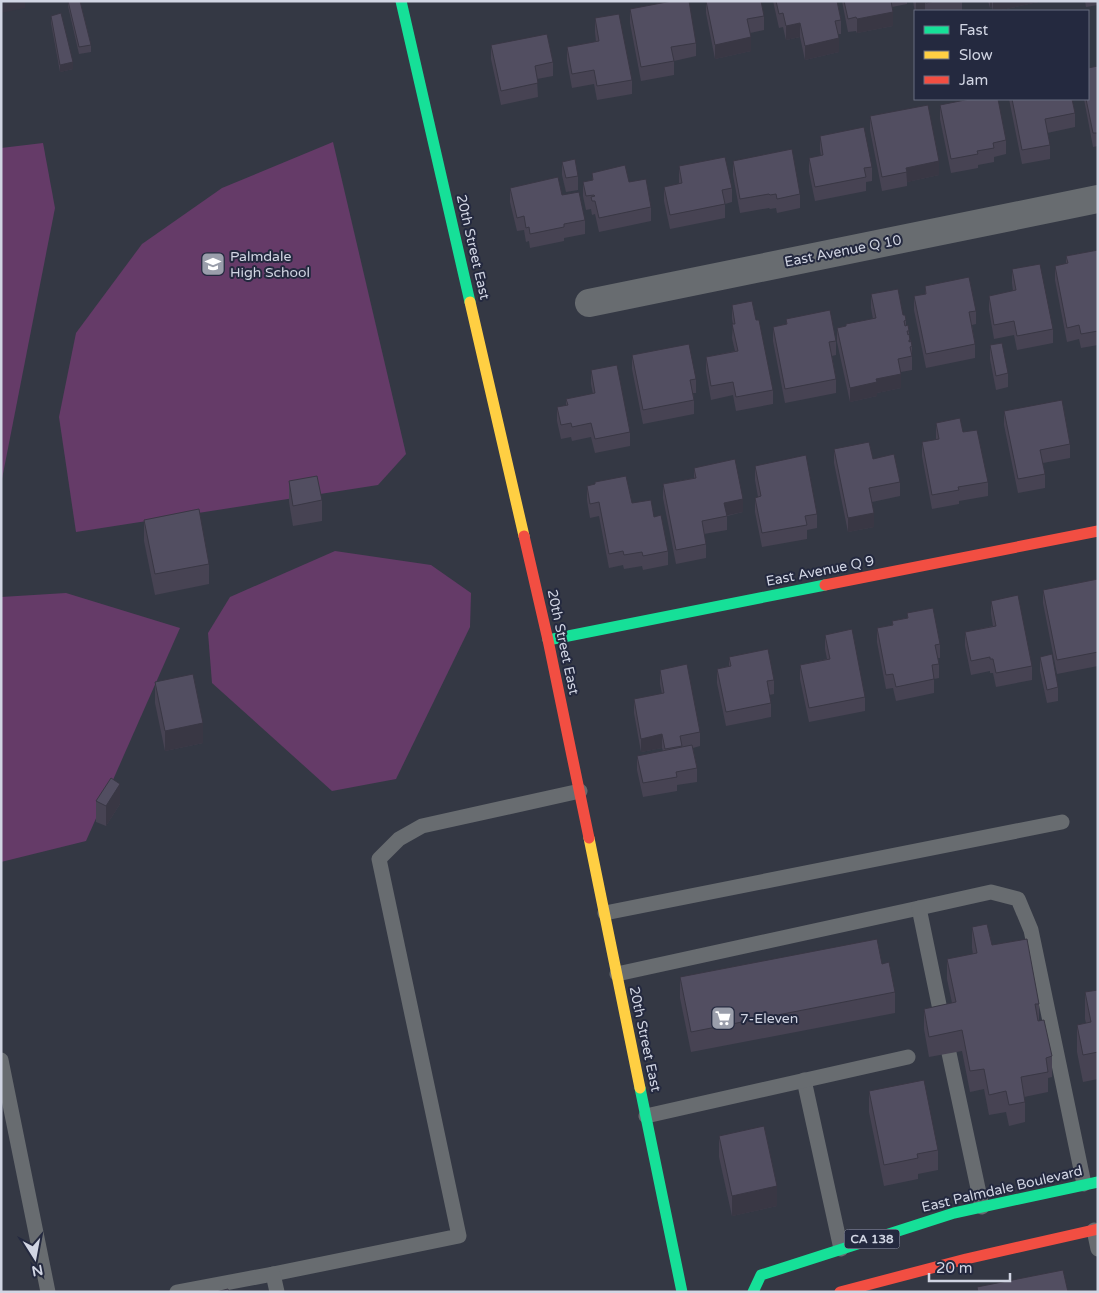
<svg xmlns="http://www.w3.org/2000/svg" width="1099" height="1293" font-family="'Varela Round',sans-serif">
<rect width="100%" height="100%" fill="#343844"/>
<!-- green -->
<g fill="#653b68">
<path d="M333,142L406,454L378,485L76,532L59,417L76,333L142,244L222,188Z"/>
<path d="M43,143L55,208L1,484V148Z"/>
<path d="M335,551L431,565L471,593L470,627L396,779L332,791L212,683L208,633L230,597Z"/>
<path d="M66,593L180,628L86,841L1,862V597Z"/>
</g>
<g fill="none" stroke-linecap="round" stroke-linejoin="round">
<!-- lane -->
<g stroke="#686c70" stroke-width="15">
<path d="M605,913L1062,822"/>
<path d="M617,974L919,908"/>
<path d="M943,1024L919,908L991,892L1018,899L1031,930L1084,1184"/>
<path d="M949,1053L982,1207"/>
<path d="M1,1060L48,1292"/>
<path d="M804,1080L841,1249"/>
<path d="M646,1116L908,1057"/>
<path d="M1094,1230L1098,1249"/>
<path d="M273,1274L459,1236L379,859L399,839L422,826L580,791"/>
<path d="M177,1292L273,1274L277,1292"/>
</g>
<!-- street -->
<path stroke="#686c70" stroke-width="28" d="M589,303L1098,199"/>
<!-- fast -->
<g stroke="#16e098" stroke-width="11">
<path d="M401,1L470,302"/>
<path d="M548,640L825,585"/>
<path d="M640,1088L682,1292"/>
<path d="M753,1292L761,1275L954,1213L1098,1182"/>
</g>
<!-- slow -->
<g stroke="#ffcf43" stroke-width="11">
<path d="M470,302L524,536"/>
<path d="M589,838L640,1088"/>
</g>
<!-- jam -->
<g stroke="#f24e42" stroke-width="11">
<path d="M524,536L548,640L589,838"/>
<path d="M825,585L1098,531"/>
<path d="M840,1292L966,1259L1098,1229"/>
</g>
</g>
<!-- wall -->
<g fill="#474353">
<path d="M68,1H80L91,45V52L79,54L68,6Z"/>
<path d="M706,1H761L764,16V30L750,33L751,51L715,59L706,13Z"/>
<path d="M773,1H837L841,20V34H838L839,52L805,60L800,37L786,40L783,27L779,28Z"/>
<path d="M842,1H907V4L892,7L893,26L857,33L856,31L848,32Z"/>
<path d="M913,1H962V10L955,11H915V13Z"/>
<path d="M988,1H1043L997,11H993L992,7L990,8Z"/>
<path d="M1085,1H1098V5L1086,7Z"/>
<path d="M630,9L696,43V56L674,61V75L641,81L630,23Z"/>
<path d="M51,16L73,69L60,72L51,23Z"/>
<path d="M595,18L632,80V94L597,100L594,84L572,88L567,61V47L596,42L595,32Z"/>
<path d="M491,45L553,62V76L537,79L538,97L501,105L491,59Z"/>
<path d="M1098,66V146L1093,147L1084,99H1088Z"/>
<path d="M1009,99H1072L1075,113V127L1047,133L1050,145V159L1022,164Z"/>
<path d="M940,105L1006,140V154L994,157V162L978,165V168L951,173L940,119Z"/>
<path d="M870,116L939,175L907,182V186L882,191L870,130Z"/>
<path d="M820,136L872,167V181L866,182V191L815,201L809,172V158L821,156L820,150Z"/>
<path d="M733,161L800,194V208L777,213L776,208L770,209L769,208L740,213L733,175Z"/>
<path d="M562,162L578,176V190L566,192L562,175Z"/>
<path d="M679,166L732,188V202L725,204V218L670,229L664,201V187L679,184Z"/>
<path d="M592,173L629,182L651,207V221L599,232L595,214L592,215L591,209L586,210L583,196V182L592,180Z"/>
<path d="M510,188L562,195L585,220V234L564,238V241L530,248L529,241L526,242L524,230L517,231L510,202Z"/>
<path d="M1098,250V345L1081,348L1079,339L1067,342L1055,280V266L1066,264V256Z"/>
<path d="M1012,269L1053,329V343L1017,350L1014,335L994,339L989,310V296L1013,291L1012,283Z"/>
<path d="M925,286L976,311V324L972,325L975,344V358L926,368L914,310V296L925,294Z"/>
<path d="M871,294L903,315L906,320V325L909,331V335L912,346V370L901,372V388L877,393V396L850,402L837,342V328L873,319L871,308Z"/>
<path d="M732,305L756,320L773,390V404L736,411L733,395L711,400L706,371V357L735,351L732,338L733,324L732,319Z"/>
<path d="M786,319L836,341V355L832,356L836,379V393L785,403L773,341V327L786,324Z"/>
<path d="M990,345L1008,373V387L996,390L990,359Z"/>
<path d="M632,355L696,379V393H693L694,400V414L643,424L632,369Z"/>
<path d="M591,370L630,432V446L595,453L591,437L572,441L571,437L561,439L557,421V407L566,406V399L593,394L591,384Z"/>
<path d="M1004,411L1070,444V458L1043,463L1045,474V488L1018,493L1004,425Z"/>
<path d="M936,423L963,432L988,482V496L959,501V504L932,509L922,456V442L936,440Z"/>
<path d="M834,449L873,459L900,482V496L872,502L874,527L848,532L834,463Z"/>
<path d="M755,466L817,514V528L807,530V539L762,547L755,512V498L758,497L755,480Z"/>
<path d="M694,468L743,512L727,516V530L704,534L706,544V558L676,564L663,498V484L694,478Z"/>
<path d="M289,481L322,500V521L293,526L289,502Z"/>
<path d="M587,486L632,503L654,517L668,551V565L643,570L642,566L624,569L623,565L609,568L599,516L590,518L587,500Z"/>
<path d="M144,520L209,564V584L155,595L144,541Z"/>
<path d="M1098,579V666L1057,674L1043,603V590Z"/>
<path d="M991,601L1032,666V680L996,687L993,673H990V671L971,675L965,646V632L993,626L991,614Z"/>
<path d="M907,613L940,644V658H938L939,664V678L934,679V693L896,701L893,688L886,689L877,642V628L892,625V621L907,618Z"/>
<path d="M825,635L865,697V711L809,722L800,679V665L827,659L825,649Z"/>
<path d="M729,657L774,680V694L769,695L771,703V717L726,726L717,683V669L729,666Z"/>
<path d="M1040,657L1058,687V701L1047,703L1040,671Z"/>
<path d="M660,670L700,732V746L693,748L697,768V782L677,785V791L643,797L637,770V756L663,751L662,748L641,752L634,713V699L662,694L660,684Z"/>
<path d="M155,682L203,743L165,751L155,703Z"/>
<path d="M96,801L120,804L106,826L96,822Z"/>
<path d="M972,927L992,945L1039,1004V1021L1052,1056V1077L1048,1078V1092L1024,1097L1025,1102V1122L1009,1126L1006,1112L989,1115L984,1089L970,1092L962,1051L929,1057L924,1029V1009L952,1003L947,979V959L973,954L972,948Z"/>
<path d="M882,964L895,992V1013L691,1052L680,998V977Z"/>
<path d="M1098,990V1080V1079L1083,1082L1077,1052V1025L1086,1023L1085,1019V992Z"/>
<path d="M869,1091L938,1150V1170L918,1174V1179L884,1186L869,1112Z"/>
<path d="M719,1136L777,1206L732,1216L719,1157Z"/>
</g>
<!-- shaded-wall -->
<g fill="#393744">
<path d="M1,1H25V8L1,13Z"/>
<path d="M918,1H925V11H916V2Z"/>
<path d="M990,1H992V7L990,8Z"/>
<path d="M993,1H1043L997,11H993Z"/>
<path d="M893,12V26L857,33V19Z"/>
<path d="M800,23V37L786,40V26Z"/>
<path d="M751,37V51L715,59V45Z"/>
<path d="M839,38V52L805,60V46Z"/>
<path d="M73,62V69L60,72V65Z"/>
<path d="M939,161V175L907,182L906,168Z"/>
<path d="M901,374V388L877,393V396L850,402V388L876,379Z"/>
<path d="M743,499V512L724,516V503Z"/>
<path d="M874,513V527L848,532V518Z"/>
<path d="M203,723V743L165,751V731Z"/>
<path d="M662,734V748L641,752V739Z"/>
<path d="M120,784V804L106,826V806Z"/>
<path d="M777,1186V1206L732,1216V1196Z"/>
</g>
<!-- building -->
<g fill="#524e61" stroke="#393744">
<path d="M68,1H80L91,45L79,47Z"/>
<path d="M672,1H689L696,43L671,47L674,61L641,67L630,9Z"/>
<path d="M706,1H761L764,16L747,19L751,37L715,45Z"/>
<path d="M776,1H837L841,20L835,21L839,38L805,46L800,23L786,26L783,13L779,14Z"/>
<path d="M844,1H891L893,12L857,19L856,17L848,19Z"/>
<path d="M925,1H935L926,3Z"/>
<path d="M61,13L73,62L60,65L51,16Z"/>
<path d="M619,14L632,80L597,86L594,70L572,74L567,47L599,41L595,18Z"/>
<path d="M547,34L553,62L535,66L538,83L501,91L491,45Z"/>
<path d="M1098,66V133H1093L1086,99H1088V68Z"/>
<path d="M970,99H998L1006,140L993,143L994,148L977,151L978,154L951,159L940,105Z"/>
<path d="M1012,99H1072L1075,113L1045,119L1050,145L1022,150Z"/>
<path d="M928,105L939,161L906,168L907,172L882,177L870,116Z"/>
<path d="M864,127L872,167L864,168L866,177L815,187L809,158L823,155L820,136Z"/>
<path d="M792,149L800,194L777,199L776,194L770,195L769,194L740,199L733,161Z"/>
<path d="M725,157L732,188L722,190L725,204L670,215L664,187L682,183L679,166Z"/>
<path d="M575,159L578,176L566,178L562,162Z"/>
<path d="M625,165L629,182L646,179L651,207L599,218L595,201H592L591,197L595,196L594,195L586,196L583,182L593,180L592,173Z"/>
<path d="M558,177L562,195L579,192L585,220L564,224V227L530,234L529,227L526,228L524,216L517,218L510,188Z"/>
<path d="M1098,250V331L1081,334L1079,325L1067,328L1055,266L1068,263L1066,256Z"/>
<path d="M1040,264L1053,329L1017,336L1014,321L994,325L989,296L1016,290L1012,269Z"/>
<path d="M969,277L976,311L969,312L975,344L926,354L914,296L926,294L925,286Z"/>
<path d="M898,289L903,315H905L906,320L904,321L905,326L908,325L909,331H907L908,335L909,334L910,340H909V342L911,341L912,346L910,347L912,356L898,359L901,374L876,379L877,382L850,388L837,328L846,326V324L876,318L871,294Z"/>
<path d="M752,301L756,320H759L773,390L736,397L733,382L711,386L706,357L738,351L732,324H735L732,305Z"/>
<path d="M830,310L836,341L829,342L836,379L785,389L773,327L787,324L786,319Z"/>
<path d="M1002,343L1008,373L996,376L990,345Z"/>
<path d="M689,344L696,379L690,380L694,400L643,410L632,355Z"/>
<path d="M617,365L630,432L595,439L591,423L572,427L571,423L561,425L557,407L568,405L566,399L595,393L591,370Z"/>
<path d="M1062,400L1070,444L1040,450L1045,474L1018,479L1004,411Z"/>
<path d="M960,418L963,432L977,430L988,482L958,487L959,490L932,495L922,442L939,439L936,423Z"/>
<path d="M869,442L873,459L894,454L900,482L869,488L874,513L848,518L834,449Z"/>
<path d="M806,455L817,514L805,516L807,525L762,533L755,498L761,496L755,466Z"/>
<path d="M735,459L743,499L724,503L727,516L702,521L706,544L676,550L663,484L696,478L694,468Z"/>
<path d="M317,476L322,500L293,506L289,481Z"/>
<path d="M626,476L632,503L651,500L654,517L661,515L668,551L643,556L642,552L624,555L623,551L609,554L599,502L590,504L587,486L595,484V482Z"/>
<path d="M199,509L209,564L155,574L144,520Z"/>
<path d="M1098,579V652L1057,660L1043,590Z"/>
<path d="M1018,595L1032,666L996,673L993,659H990V657L971,661L965,632L996,626L991,601Z"/>
<path d="M933,608L940,644L935,645L939,664L932,665L934,679L896,687L893,674L886,675L877,628L893,625L892,621L908,618L907,613Z"/>
<path d="M852,629L865,697L809,708L800,665L830,659L825,635Z"/>
<path d="M768,649L774,680L767,681L771,703L726,712L717,669L731,666L729,657Z"/>
<path d="M1052,654L1058,687L1047,690L1040,657Z"/>
<path d="M687,664L700,732L680,736L682,746L665,749L662,734L641,739L634,699L664,693L660,670Z"/>
<path d="M193,674L203,723L165,731L155,682Z"/>
<path d="M692,745L697,768L676,772L677,777L643,783L637,756Z"/>
<path d="M111,778L120,784L106,806L96,801Z"/>
<path d="M987,924L992,945L1027,939L1039,1004H1035L1038,1021L1044,1020L1052,1056L1046,1058L1048,1072L1021,1077L1025,1102L1009,1105L1006,1091L989,1095L984,1069L970,1071L962,1030L929,1037L924,1009L956,1002L947,959L977,953L972,927Z"/>
<path d="M877,939L882,964L889,962L895,992L691,1032L680,977Z"/>
<path d="M1098,990V1053V1052L1083,1055L1077,1025L1091,1022L1085,992Z"/>
<path d="M924,1080L938,1150L917,1154L918,1158L884,1165L869,1091Z"/>
<path d="M764,1126L777,1186L732,1196L719,1136Z"/>
<path d="M1063,1270L1068,1292H978L977,1287Z"/>
<path d="M228,1289L229,1292H216Z"/>
</g>
<!-- icons -->
<defs>
<g id="school-square" transform="scale(1.25)"><rect x="-9" y="-9" width="18" height="18" rx="4" fill="#9a9eab" stroke="#24293f"/><path d="M0-5L7-2L0 1L-7-2ZM-4 1L0 2.5L4 1V4Q0 6-4 4Z" fill="#fff"/></g>
<g id="supermarket-square" transform="scale(1.25)"><rect x="-9" y="-9" width="18" height="18" rx="4" fill="#9a9eab" stroke="#24293f"/><path d="M-6-5.5h2.5l.6 2H6L4.5 2H-2.5L-4.4-4H-6ZM-1.5 3.2a1.3 1.3 0 1 0 .1 0ZM3 3.2a1.3 1.3 0 1 0 .1 0Z" fill="#fff"/></g>
</defs>
<g fill-rule="evenodd">
<use href="#school-square" x="213" y="264"/>
<use href="#supermarket-square" x="723" y="1018"/>
</g>
<g text-anchor="middle" dominant-baseline="central" stroke-width="4" stroke-linejoin="round" paint-order="stroke">
<!-- shield labels -->
<rect fill="#24293f" stroke="#9da1b2" stroke-width="1" x="844.5" y="1229.5" width="55" height="19" rx="4"/>
<g font-size="12" font-weight="bold" fill="#d1d5e3">
<text x="872" y="1239">CA 138</text>
</g>
<!-- street labels -->
<g font-size="14" fill="#d1d5e3" stroke="#24293f">
<text transform="translate(473 247) rotate(77)">20th Street East</text>
<text transform="translate(843 251) rotate(-11)">East Avenue Q 10</text>
<text transform="translate(820 571) rotate(-11)">East Avenue Q 9</text>
<text transform="translate(563 642) rotate(78)">20th Street East</text>
<text transform="translate(645 1039) rotate(78)">20th Street East</text>
<text transform="translate(1002 1189) rotate(-13)">East Palmdale Boulevard</text>
</g>
<!-- poi labels -->
<g font-size="14" fill="#d1d5e3" stroke="#24293f" text-anchor="start">
<text x="230" y="256">Palmdale<tspan x="230" dy="16">High School</tspan></text>
<text x="740" y="1018">7-Eleven</text>
</g>
</g>
<!-- border -->
<rect width="1099" height="1293" fill="none" stroke="#d1d5e3" stroke-width="5"/>
<!-- legend -->
<rect x="914" y="10" width="175" height="90" fill="#24293f" stroke="#696e81"/>
<rect x="924" y="26" width="25" height="8" fill="#16e098" stroke="#696e81"/>
<text x="959" y="35" font-size="15" fill="#d1d5e3">Fast</text>
<rect x="924" y="51" width="25" height="8" fill="#ffcf43" stroke="#696e81"/>
<text x="959" y="60" font-size="15" fill="#d1d5e3">Slow</text>
<rect x="924" y="76" width="25" height="8" fill="#f24e42" stroke="#696e81"/>
<text x="959" y="85" font-size="15" fill="#d1d5e3">Jam</text>
<!-- north arrow -->
<g transform="translate(35 1258) rotate(169)" stroke="#24293f" stroke-width="4" paint-order="stroke">
<path d="M0-4L9 19L0 12L-9 19Z" fill="#d1d5e3"/>
<text y="-8" font-size="14" font-weight="bold" text-anchor="middle" fill="#d1d5e3">N</text>
</g>
<!-- scale -->
<path d="M929 1273v8h81v-8" fill="none" stroke="#d1d5e3" stroke-width="2.5"/>
<text x="936" y="1273" font-size="15" fill="#d1d5e3" stroke="#24293f" stroke-width="4" paint-order="stroke">20 m</text>
</svg>
